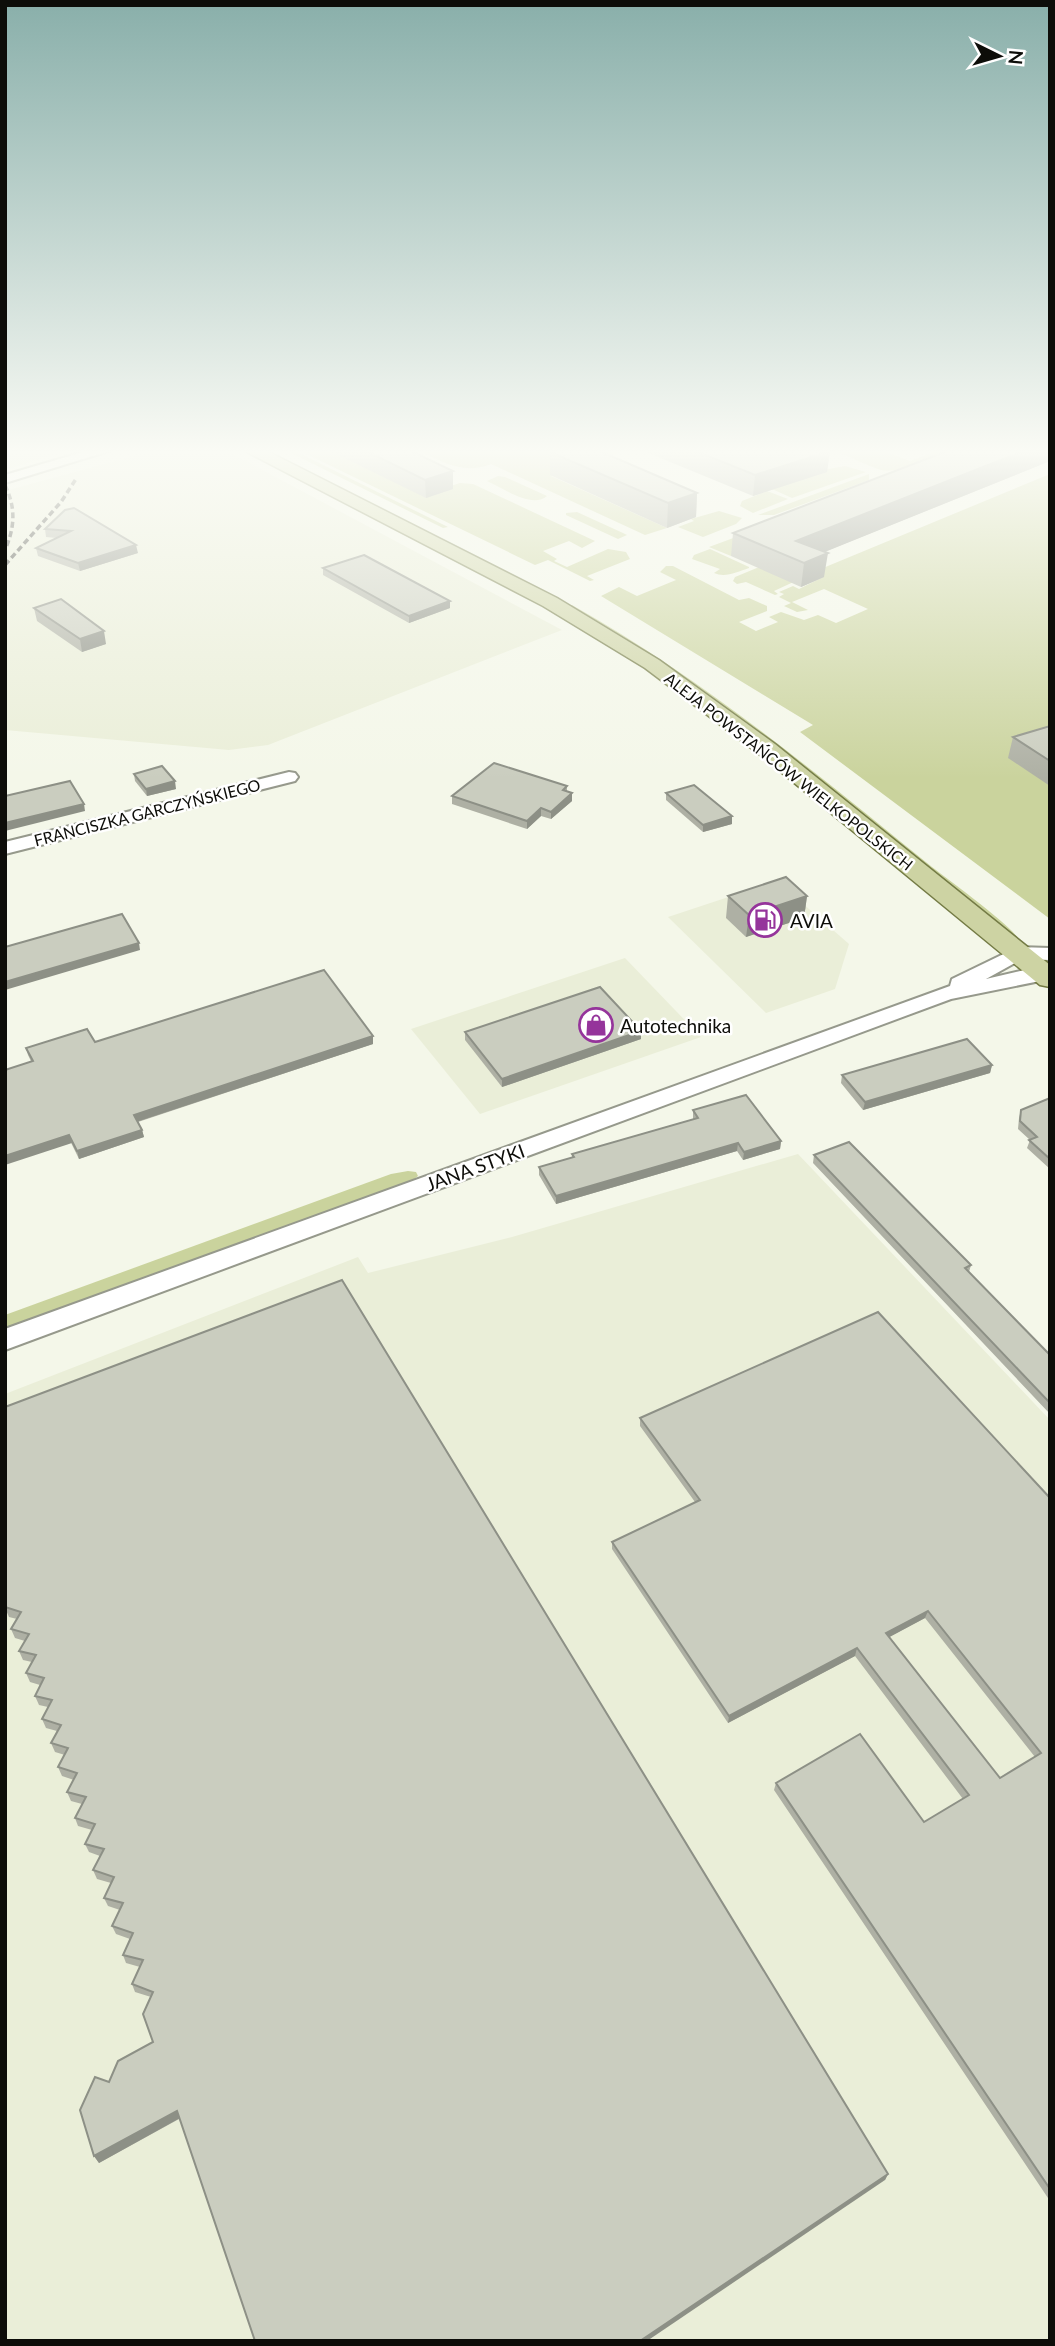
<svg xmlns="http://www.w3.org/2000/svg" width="1055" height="2346" font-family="Lato,sans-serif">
<rect width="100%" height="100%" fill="#f4f7e9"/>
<!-- built -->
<g fill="#eaeed8">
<path d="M5,450H69L5,470Z"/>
<path d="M156,450H225L562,630L268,745L229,750L5,730V491Z"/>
<path d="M777,881L849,944L835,989L766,1013L668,917Z"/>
<path d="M625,958L701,1037L480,1114L411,1029Z"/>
<path d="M798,1154L1050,1420V2341H5V1394L358,1257L368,1273L512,1237Z"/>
</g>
<!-- green -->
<g fill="#cad39d">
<path d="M285,450H293L448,527L443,528Z"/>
<path d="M298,450H331L423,495L460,483L473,484L595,541L582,548L569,541L543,551L557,559L554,561L567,567L608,549L626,552L630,559L587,576L594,580L590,581L548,560L535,565Z"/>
<path d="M417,450H627L551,476L667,528L645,535L491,464C463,475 443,462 417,450Z"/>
<path d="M834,450H881L910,461L939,450H949C929,458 899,476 878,469C868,466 848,456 834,450Z"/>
<path d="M845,466L866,472L792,498L772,489L823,470Z"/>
<path d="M869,474V480L774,515H758Z"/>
<path d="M1050,474V919L800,732L813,725L601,596L619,587L637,596L676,580L660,572L666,566H673L739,600L749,598L767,606V611L739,622L756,631L778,622L769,617L781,612L804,620L818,615L836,623L868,609L824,589L792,602L808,610L797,612L784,606L791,603L779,597L784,594L779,592L793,586L799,589L823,577L813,573L774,591L778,594L775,595L746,582L737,584L733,581L735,577L774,561L749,550L731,556L709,547L736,537L823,568Z"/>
<path d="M498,476L505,477L547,496C532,509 503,488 487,481Z"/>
<path d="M767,491L788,499L753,513L740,506L742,501Z"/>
<path d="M719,511L742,518L736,524L703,537L678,527L694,521L691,519Z"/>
<path d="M577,512L623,533L627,535L618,539L566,515V513Z"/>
<path d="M710,549L749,567V568C737,572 725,578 714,573L720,569L692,559L694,555Z"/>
<path d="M572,605C702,678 817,774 932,867C951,882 1008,923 1018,938L1015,939L569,606Z"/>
<path d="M408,1171L416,1172L418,1176L413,1180L5,1330V1315L391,1174Z"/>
</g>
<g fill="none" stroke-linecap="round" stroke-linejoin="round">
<!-- minor casing -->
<g stroke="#96998c" stroke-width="4">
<g id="minor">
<path d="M90,450H112L5,483V475Z"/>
<path d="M289,772L295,773L298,777L295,781L5,854V842Z"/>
<path d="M1018,947L1050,948V960L1022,959L986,979L1050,964V979L951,999L5,1350V1329L950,986L952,979Z"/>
</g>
</g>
<!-- major casing -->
<g stroke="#747b45" stroke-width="3">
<path id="major" d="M243,450H265L557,598L659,660L775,744L1050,965V987L1040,985L759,754L645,668L543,606Z"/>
</g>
<!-- minor -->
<use href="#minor" fill="#fff" fill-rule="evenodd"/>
<!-- major -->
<use href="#major" fill="#cdd3a3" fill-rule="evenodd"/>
<!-- rail -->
<g stroke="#353630" stroke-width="3.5" stroke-dasharray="6 3.5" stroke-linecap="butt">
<path d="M5,485C16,508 15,527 5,550"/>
<path d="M5,565L61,502L76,479"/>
</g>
</g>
<!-- wall -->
<g fill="#aeb0a4" fill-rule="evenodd">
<path d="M331,450H409L453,471V489L426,498L332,452Z"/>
<path d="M641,450H828L830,451L827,472L753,496Z"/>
<path d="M550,452L697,493L696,517L667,528L550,475Z"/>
<path d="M1050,461L824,552V577L801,587L731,556L733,533Z"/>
<path d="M65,510L138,553L80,571L38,556L36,548L57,538L46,537L45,529Z"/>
<path d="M323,568L450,601V608L409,623L323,575Z"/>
<path d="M34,608L106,644L82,652L37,621Z"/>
<path d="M1050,726V786L1008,758L1013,737Z"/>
<path d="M134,774L176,789L147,796L135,781Z"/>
<path d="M567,786V792L572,793V801L551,819L541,816L527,829L452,804V796Z"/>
<path d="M666,793L732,824L703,832L666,800Z"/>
<path d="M728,896H807L804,918L746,937L726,918Z"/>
<path d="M641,1031V1039L502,1087L465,1040V1032Z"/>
<path d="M373,1036V1044L138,1122L142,1130L144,1137L79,1159L28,1055L26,1048L95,1042Z"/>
<path d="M992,1065L990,1073L863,1110L841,1083L842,1075Z"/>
<path d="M1050,1098V1169L1027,1148L1030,1140L1018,1129L1019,1118L1021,1110Z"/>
<path d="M693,1110L781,1141L780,1149L743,1160L737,1151L556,1204L539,1175V1167L572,1158V1154L693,1119Z"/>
<path d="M814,1155L971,1265L969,1272L1050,1355V1414L813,1163Z"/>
<path d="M5,1407L888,2174L885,2180L179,2119L99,2163L94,2156L109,2082L153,2042L151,1997L135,1992L132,1984L140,1967L126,1963L123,1955L130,1939L116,1934L112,1926L120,1910L108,1906L104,1898L111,1883L97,1879L93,1870L100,1856L89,1852L85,1844L92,1830L78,1826L75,1818L82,1804L71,1801L67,1792L74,1780L62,1776L58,1767L65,1755L55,1752L51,1743L57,1731L46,1728L42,1719L48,1707L39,1705L35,1696L40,1685L30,1682L26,1673L32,1662L23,1660L19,1651L25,1641L15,1638L11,1629L17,1619L9,1617L5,1608Z"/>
<path d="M640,1418L1050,1498V2201L774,1790L776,1783L924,1822L963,1799L855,1656L728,1723L612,1549V1542L695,1502L640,1426ZM925,1618L1035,1757L1000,1778L889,1637Z"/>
</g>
<!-- shaded-wall -->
<g fill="#8d9086">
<path d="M1026,450H1050V461L800,562L796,541Z"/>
<path d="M830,451L827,472L753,496L755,475Z"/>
<path d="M453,471V489L426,498L425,480Z"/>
<path d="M697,493L696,517L667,528L668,503Z"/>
<path d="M136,545L138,553L80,571L78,563Z"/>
<path d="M828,553L824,577L801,587L804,563Z"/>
<path d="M450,601V608L409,623V616Z"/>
<path d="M104,631L106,644L82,652L80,639Z"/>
<path d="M175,781L176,789L147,796L146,789Z"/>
<path d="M572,793V801L551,819V812Z"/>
<path d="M84,804L85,811L5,831V823Z"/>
<path d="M541,808V816L527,829V821Z"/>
<path d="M732,816V824L703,832V825Z"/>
<path d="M807,896L804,918L746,937L749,915Z"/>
<path d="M139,943L140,950L5,990V982Z"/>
<path d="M641,1031V1039L502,1087V1079Z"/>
<path d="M373,1036V1044L136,1122L134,1115Z"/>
<path d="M992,1065L990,1073L863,1110L865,1102Z"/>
<path d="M142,1130L144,1137L79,1159L77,1151Z"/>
<path d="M69,1135L72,1143L5,1165V1156Z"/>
<path d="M781,1141L780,1149L743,1160L744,1152Z"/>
<path d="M738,1143L737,1151L556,1204V1196Z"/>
<path d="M928,1611L925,1618L884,1640L886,1633Z"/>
<path d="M857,1648L855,1656L728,1723L729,1716Z"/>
<path d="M177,2111L180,2118L99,2163L94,2156Z"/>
<path d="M888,2174L885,2180L647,2341H640Z"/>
</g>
<!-- building -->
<g fill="#cacdbf" stroke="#8d9086" stroke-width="2" fill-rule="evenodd">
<path d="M364,450H409L453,471L425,480Z"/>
<path d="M555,450H597L697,493L668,503L550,452Z"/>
<path d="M693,450H828L830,451L755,475Z"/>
<path d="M950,450H1026L796,541L828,553L804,563L733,533Z"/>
<path d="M74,508L136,545L78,563L36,548L71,531L45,529L65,510Z"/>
<path d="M364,555L450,601L409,616L323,568Z"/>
<path d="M61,599L104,631L80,639L34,608Z"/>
<path d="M1050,726V761L1013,737Z"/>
<path d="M494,763L567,786L563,790L572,793L551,812L541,808L527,821L452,796Z"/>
<path d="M162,766L175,781L146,789L134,774Z"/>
<path d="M70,781L84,804L5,823V796Z"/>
<path d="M694,785L732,816L703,825L666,793Z"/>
<path d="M786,877L807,896L749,915L728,896Z"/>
<path d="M122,914L139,943L5,982V947Z"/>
<path d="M324,970L373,1036L134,1115L142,1130L77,1151L69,1135L5,1156V1070L33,1061L26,1048L87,1029L95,1042Z"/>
<path d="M600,987L641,1031L502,1079L465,1032Z"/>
<path d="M967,1039L992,1065L865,1102L842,1075Z"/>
<path d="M746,1095L781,1141L744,1152L738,1143L556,1196L539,1167L574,1157L572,1154L698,1118L693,1110Z"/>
<path d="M1050,1098V1159L1029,1140L1037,1137L1020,1121L1021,1110Z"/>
<path d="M849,1142L971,1265L965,1268L1050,1355V1403L814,1155Z"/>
<path d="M342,1280L888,2174L640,2341H255L177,2111L94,2156L80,2110L95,2077L109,2082L118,2061L153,2042L143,2014L153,1992L132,1984L143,1960L123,1955L133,1933L112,1926L123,1903L104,1898L114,1877L93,1870L104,1849L85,1844L95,1824L75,1818L86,1797L67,1792L77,1773L58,1767L68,1748L51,1743L61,1725L42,1719L52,1700L35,1696L44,1678L26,1673L36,1655L19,1651L29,1634L11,1629L21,1612L5,1607V1407Z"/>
<path d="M878,1312L1050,1498V2189L776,1783L860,1734L924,1822L969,1795L857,1648L729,1716L612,1542L700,1500L640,1418ZM928,1611L1041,1753L1000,1778L886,1633Z"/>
</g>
<!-- sky -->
<linearGradient id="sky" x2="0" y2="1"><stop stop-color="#89afaa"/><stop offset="0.58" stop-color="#fafbf5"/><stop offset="1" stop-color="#fafbf5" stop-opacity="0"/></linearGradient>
<rect width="1055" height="779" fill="url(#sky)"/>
<!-- icons -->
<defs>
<g id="fuel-ring" transform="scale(1.75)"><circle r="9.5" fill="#fff" stroke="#95349b" stroke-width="1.5"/><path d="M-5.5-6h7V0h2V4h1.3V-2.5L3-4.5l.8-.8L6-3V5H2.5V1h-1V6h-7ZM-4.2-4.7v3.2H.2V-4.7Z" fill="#95349b"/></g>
<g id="shop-ring" transform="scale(1.75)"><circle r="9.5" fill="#fff" stroke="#95349b" stroke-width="1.5"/><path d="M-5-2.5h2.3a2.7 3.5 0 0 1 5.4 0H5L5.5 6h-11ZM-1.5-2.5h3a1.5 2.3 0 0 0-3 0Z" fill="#95349b"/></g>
</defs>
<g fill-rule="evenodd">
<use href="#fuel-ring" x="765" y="920"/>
<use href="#shop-ring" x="596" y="1025"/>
</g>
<g text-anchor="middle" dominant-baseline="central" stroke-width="5" stroke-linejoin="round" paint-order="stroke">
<!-- far-street labels -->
<g font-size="16" fill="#0d0d09" stroke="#fff">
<text transform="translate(789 771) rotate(38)">ALEJA POWSTAŃCÓW WIELKOPOLSKICH</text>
<text transform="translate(147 812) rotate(-14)">FRANCISZKA GARCZYŃSKIEGO</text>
</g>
<!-- poi labels -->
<g font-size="19" fill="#0d0d09" stroke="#fff" text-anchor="start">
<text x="790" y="920">AVIA</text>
<text x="620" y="1025">Autotechnika</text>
</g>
<!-- street labels -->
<g font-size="19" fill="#0d0d09" stroke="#fff">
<text transform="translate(475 1167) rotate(-20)">JANA STYKI</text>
</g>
</g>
<!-- border -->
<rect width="1055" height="2346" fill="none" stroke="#0d0d09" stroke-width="14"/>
<!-- north arrow -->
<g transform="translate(999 56) rotate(95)" stroke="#ffffff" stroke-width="5" paint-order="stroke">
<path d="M0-5L12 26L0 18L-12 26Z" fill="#0d0d09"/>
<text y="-10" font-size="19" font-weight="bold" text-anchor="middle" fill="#0d0d09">N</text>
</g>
</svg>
